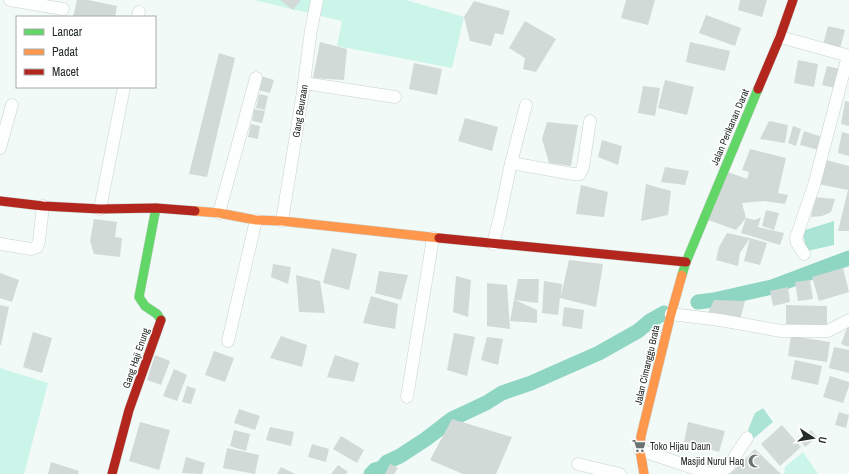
<svg xmlns="http://www.w3.org/2000/svg" width="849" height="474" font-family="'Archivo Narrow',sans-serif">
<rect width="100%" height="100%" fill="#f1faf7"/>
<!-- green -->
<g fill="#ccf5e9">
<path d="M254,0H406L464,17L452,68L337,46L342,21Z"/>
<path d="M0,368L48,383L24,474H0Z"/>
<path d="M803,452L818,474H784L785,467Z"/>
</g>
<!-- forest -->
<g fill="#abe4d4">
<path d="M834,221V245L807,251L802,231Z"/>
<path d="M763,408L773,422L753,439L748,430L755,413Z"/>
</g>
<g fill="none" stroke-linecap="round" stroke-linejoin="round">
<!-- canal -->
<g stroke="#8ed5c2" stroke-width="15">
<path d="M698,302L714,300L772,287L849,258"/>
<path d="M371,474L375,470L382,468L387,462L400,456L426,439L452,419L486,403L502,393L531,383L599,353L638,331L650,321L664,313"/>
</g>
</g>
<!-- building -->
<g fill="#d2dad8">
<path d="M77,0H88L117,6L115,17H73Z"/>
<path d="M280,0H301L293,10Z"/>
<path d="M626,0H655L648,25L621,18Z"/>
<path d="M740,0H767L762,17L738,10Z"/>
<path d="M474,1L510,11L503,35L495,33L491,46L470,41L464,17Z"/>
<path d="M706,15L741,28L735,46L699,33Z"/>
<path d="M525,21L556,39L536,72L523,69L525,58L509,48Z"/>
<path d="M828,26L845,30L839,52L822,48Z"/>
<path d="M320,42L347,49L344,80L313,78Z"/>
<path d="M690,42L730,51L725,71L686,62Z"/>
<path d="M219,53L235,58L207,177L189,174Z"/>
<path d="M798,60L818,64L814,87L794,83Z"/>
<path d="M414,63L442,69L437,95L409,89Z"/>
<path d="M827,66L840,69L835,88L822,85Z"/>
<path d="M261,76L274,80L270,93L258,90Z"/>
<path d="M665,80L694,87L687,115L658,108Z"/>
<path d="M643,86L660,88L655,116L638,113Z"/>
<path d="M259,94L268,96L265,110L256,108Z"/>
<path d="M845,101L849,102V126L841,124Z"/>
<path d="M254,109L265,111L262,123L252,121Z"/>
<path d="M465,118L498,127L492,151L458,141Z"/>
<path d="M769,121L788,125L785,143L760,139Z"/>
<path d="M547,122L578,125L571,166L549,163L542,139Z"/>
<path d="M251,124L260,126L258,139L248,137Z"/>
<path d="M793,126L801,129L796,146L788,143Z"/>
<path d="M804,131L822,137L819,150L800,145Z"/>
<path d="M842,132L849,134V156L838,153Z"/>
<path d="M602,140L622,146L618,165L598,157Z"/>
<path d="M750,149L786,158L778,193L788,195L785,204L764,201L742,203L746,218L736,230L708,220L728,172L747,179L749,172L742,170Z"/>
<path d="M826,160L849,166V231H838L848,190L818,184Z"/>
<path d="M665,167L689,171L685,185L661,182Z"/>
<path d="M646,184L671,191L668,215L641,221Z"/>
<path d="M581,185L608,192L604,217L576,214Z"/>
<path d="M815,197L835,199L831,212L822,216L811,217Z"/>
<path d="M766,210L779,213L774,230L762,226Z"/>
<path d="M761,217L758,227L784,233L780,245L741,233L746,218L755,220Z"/>
<path d="M94,219L117,222L115,237L122,238L120,257L94,254L90,241Z"/>
<path d="M727,233L750,238L767,243L760,265L744,261L750,238L740,253L738,266L716,260L719,247Z"/>
<path d="M332,248L357,254L349,290L323,283Z"/>
<path d="M569,260L603,264L596,307L560,298L558,315L542,313L544,281L562,284L561,296Z"/>
<path d="M273,264L291,267L288,284L271,277Z"/>
<path d="M843,268L849,292L819,301L812,277Z"/>
<path d="M379,271L408,275L401,300L375,293Z"/>
<path d="M0,273L19,280L12,302L0,298Z"/>
<path d="M296,275L320,281L325,313L299,312Z"/>
<path d="M456,276L471,280L468,317L453,312Z"/>
<path d="M518,279H539L538,303L515,300L537,310V323L510,321Z"/>
<path d="M810,280L813,299L798,301L795,282Z"/>
<path d="M487,283L507,285L510,329L487,326Z"/>
<path d="M788,287L790,302L773,306L770,291Z"/>
<path d="M371,296L398,304L395,329L363,323Z"/>
<path d="M714,300L745,301L740,320L707,315Z"/>
<path d="M0,305L9,307L1,345H0Z"/>
<path d="M786,305L827,306V325L786,324Z"/>
<path d="M564,307L584,310L582,329L562,326Z"/>
<path d="M849,323V347L841,344Z"/>
<path d="M33,332L52,338L42,373L23,367Z"/>
<path d="M454,333L475,337L467,376L447,370Z"/>
<path d="M281,336L307,345L302,367L270,358Z"/>
<path d="M791,336L830,342L827,362L788,356Z"/>
<path d="M487,337L503,339L498,365L481,360Z"/>
<path d="M834,347L849,350V373L829,368Z"/>
<path d="M214,351L234,358L225,382L205,375Z"/>
<path d="M155,355L170,361L161,385L147,380Z"/>
<path d="M335,355L359,363L354,382L327,377Z"/>
<path d="M795,360L822,366L818,385L791,379Z"/>
<path d="M174,369L187,375L177,401L163,396Z"/>
<path d="M830,376L849,382V386L843,403L823,397Z"/>
<path d="M187,386L196,389L191,404L182,402Z"/>
<path d="M239,409L260,416L255,430L234,423Z"/>
<path d="M839,412L849,415L846,428L835,425Z"/>
<path d="M452,419L512,437L496,474H463L430,460Z"/>
<path d="M140,422L170,430L159,470L129,461Z"/>
<path d="M688,422L725,431L719,452L684,442Z"/>
<path d="M782,425L801,447L780,466L761,444Z"/>
<path d="M270,427L294,432L291,446L266,440Z"/>
<path d="M234,430L250,434L246,451L230,446Z"/>
<path d="M811,430L817,437L805,447L800,440Z"/>
<path d="M341,436L364,450L357,463L333,449Z"/>
<path d="M312,444L329,449L326,462L308,457Z"/>
<path d="M227,448L259,455L255,474L223,468Z"/>
<path d="M755,449L781,474H730Z"/>
<path d="M186,457L205,463L202,474L182,473Z"/>
<path d="M51,462L79,471L78,474H48Z"/>
<path d="M390,464L398,468L394,474H385Z"/>
<path d="M338,465L348,472L346,474H331Z"/>
<path d="M281,467L295,474H277Z"/>
</g>
<g fill="none" stroke-linecap="round" stroke-linejoin="round">
<!-- street casing -->
<g stroke="#c9d1ce" stroke-width="13">
<g id="street">
<path d="M10,0L63,9"/>
<path d="M138,17L139,12"/>
<path d="M780,37L849,56"/>
<path d="M304,83L395,97"/>
<path d="M0,148L12,105"/>
<path d="M511,163L573,174H580L583,167L590,121"/>
<path d="M100,209L124,87"/>
<path d="M219,213L256,78"/>
<path d="M282,221L302,98L311,30L317,0"/>
<path d="M0,244L31,249L37,247L39,241L43,206"/>
<path d="M493,244L500,216L511,163L526,105"/>
<path d="M804,254L797,243L796,238L814,185L848,56"/>
<path d="M671,314L720,320L781,331H828L849,320"/>
<path d="M228,341L256,220"/>
<path d="M407,397L433,238"/>
<path d="M640,450L712,474"/>
<path d="M578,464L620,474"/>
<path d="M712,474L728,467L747,438"/>
</g>
</g>
<!-- fast casing -->
<g stroke="#c9d1ce" stroke-width="10">
<g id="fast">
<path d="M156,208L139,297L145,306L157,314L161,320"/>
<path d="M682,275L686,262L758,89"/>
</g>
</g>
<!-- slow casing -->
<g stroke="#c9d1ce" stroke-width="10">
<g id="slow">
<path d="M195,211L219,213L256,220L282,221L439,238"/>
<path d="M644,474L640,450L641,436L671,314L682,275"/>
</g>
</g>
<!-- jam casing -->
<g stroke="#c9d1ce" stroke-width="10">
<g id="jam">
<path d="M758,89L780,37L793,0"/>
<path d="M0,201L43,206L100,209L156,208L195,211"/>
<path d="M439,238L686,262"/>
<path d="M112,474L129,410L161,320"/>
</g>
</g>
<!-- street -->
<use href="#street" stroke="#fdfefe" stroke-width="12"/>
<!-- fast -->
<use href="#fast" stroke="#63d668" stroke-width="9"/>
<!-- slow -->
<use href="#slow" stroke="#ff974d" stroke-width="9"/>
<!-- jam -->
<use href="#jam" stroke="#b3261e" stroke-width="9"/>
</g>
<!-- icons -->
<defs>
<g id="supermarket-bare" transform="scale(1.08)"><path d="M-6-5.5h2.5l.6 2H6L4.5 2H-2.5L-4.4-4H-6ZM-1.5 3.2a1.3 1.3 0 1 0 .1 0ZM3 3.2a1.3 1.3 0 1 0 .1 0Z" fill="#6b7370" stroke="#fff" stroke-width="2.5" paint-order="stroke"/></g>
<g id="mosque-bare" transform="scale(1.08)"><path d="M3.5-4.9A6 6 0 1 0 3.5 4.9A5 5 0 1 1 3.5-4.9Z" fill="#6b7370" stroke="#fff" stroke-width="2.5" paint-order="stroke"/></g>
</defs>
<g fill-rule="evenodd">
<use href="#supermarket-bare" x="639" y="446"/>
<use href="#mosque-bare" x="755" y="461"/>
</g>
<g text-anchor="middle" dominant-baseline="central" stroke-width="3" stroke-linejoin="round" paint-order="stroke">
<!-- street labels -->
<g font-size="10" fill="#232b28" stroke="#fff">
<text transform="translate(300 111) rotate(-81)">Gang Beuraan</text>
<text transform="translate(730 127) rotate(-67)">Jalan Perikanan Darat</text>
<text transform="translate(136 358) rotate(-71)">Gang Haji Enung</text>
<text transform="translate(647 365) rotate(-77)">Jalan Cimanggu Brata</text>
</g>
<!-- poi labels -->
<g font-size="10" fill="#232b28" stroke="#fff" text-anchor="start">
<text x="650" y="446">Toko Hijau Daun</text>
<text x="744" y="461" text-anchor="end">Masjid Nurul Haq</text>
</g>
</g>
<!-- legend -->
<rect x="16" y="16" width="140" height="72" fill="#ffffff" stroke="#a7aaa9"/>
<rect x="24" y="29" width="20" height="6" fill="#63d668" stroke="#a7aaa9"/>
<text x="52" y="36" font-size="12" fill="#232b28">Lancar</text>
<rect x="24" y="49" width="20" height="6" fill="#ff974d" stroke="#a7aaa9"/>
<text x="52" y="56" font-size="12" fill="#232b28">Padat</text>
<rect x="24" y="69" width="20" height="6" fill="#b3261e" stroke="#a7aaa9"/>
<text x="52" y="76" font-size="12" fill="#232b28">Macet</text>
<!-- north arrow -->
<g transform="translate(813 438) rotate(102)" stroke="#ffffff" stroke-width="3" paint-order="stroke">
<path d="M0-3L7 15L0 10L-7 15Z" fill="#232b28"/>
<text y="-6" font-size="11" font-weight="bold" text-anchor="middle" fill="#232b28">U</text>
</g>
</svg>
